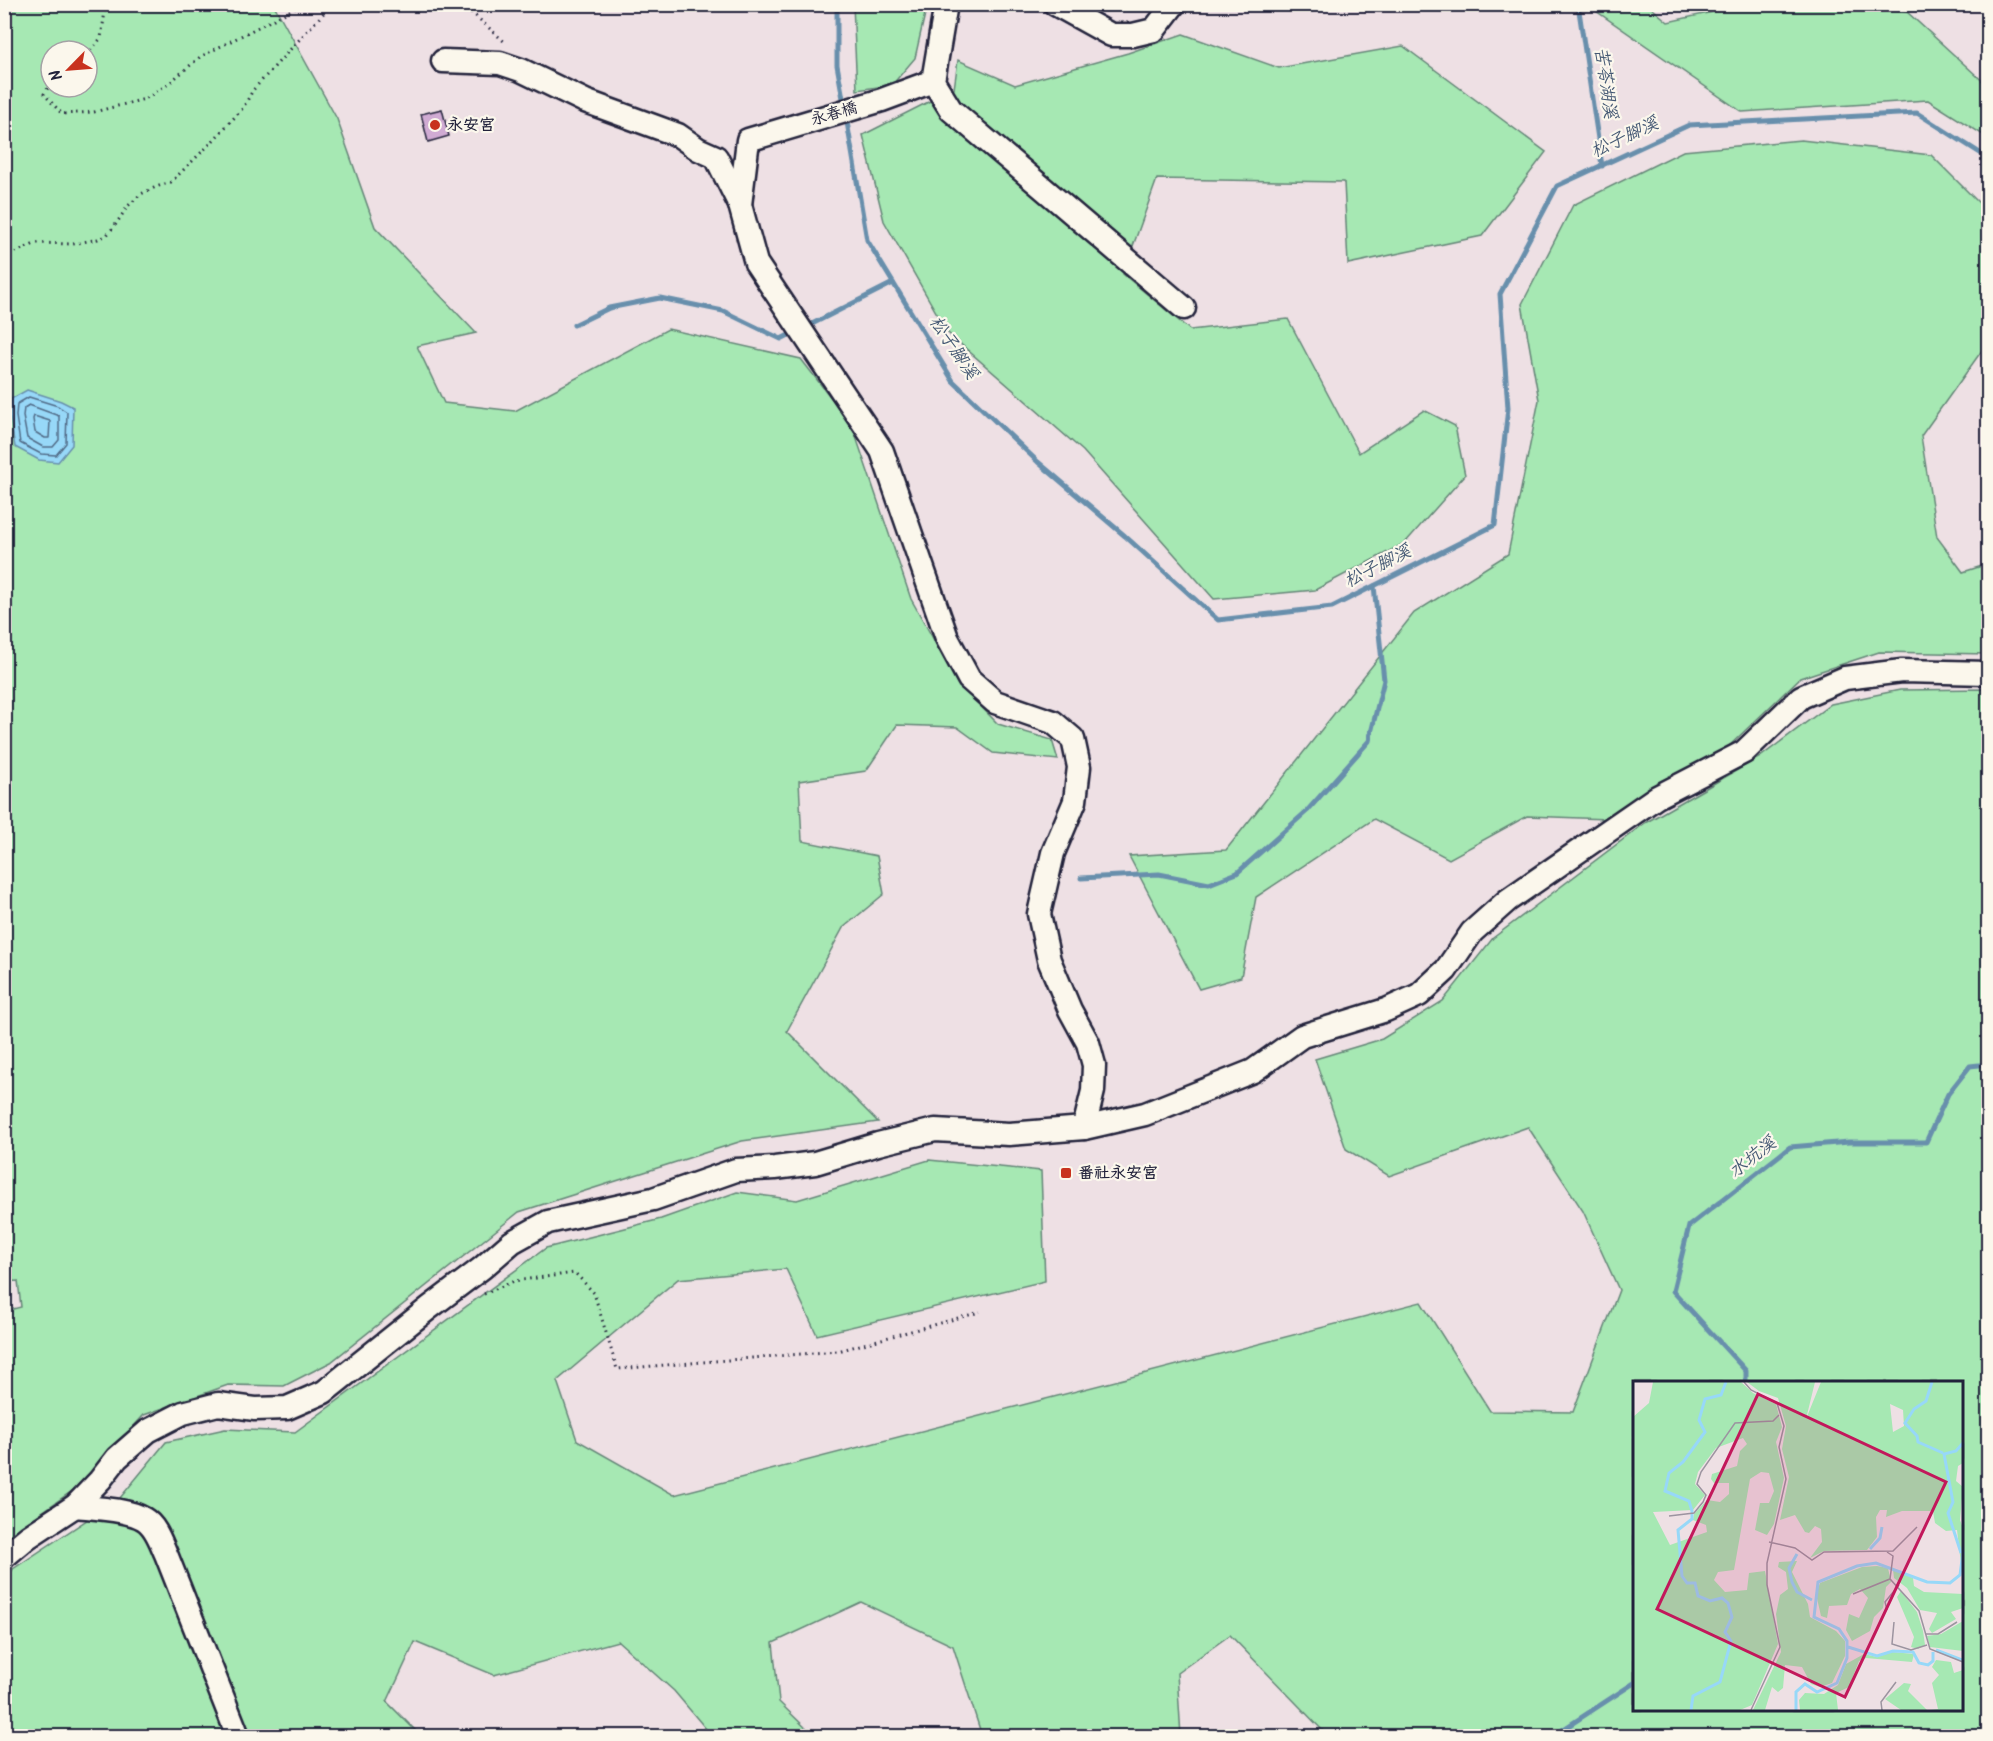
<svg xmlns="http://www.w3.org/2000/svg" width="1993" height="1741" font-family="Kalam,'LXGW WenKai TC',sans-serif">
<rect width="100%" height="100%" fill="#eee0e4"/>
<filter id="ink" filterUnits="userSpaceOnUse"><feTurbulence type="fractalNoise" baseFrequency=".0167" numOctaves="2"/><feDisplacementMap in="SourceGraphic" scale="12" xChannelSelector="R" yChannelSelector="G"/><feConvolveMatrix kernelMatrix="1 2 1 2 8 2 1 2 1" color-interpolation-filters="sRGB"/></filter>
<g filter="url(#ink)">
<!-- green -->
<g fill="#a6e8b3" stroke="#648577" stroke-width="1.5" fill-rule="evenodd">
<path d="M5,5H274L337,119L375,227L476,333L417,346L444,403L515,411L668,329L801,359L852,425L911,599L958,683L998,724L1052,740L1058,760L993,753L957,727L897,725L866,771L799,781L802,841L877,856L884,894L843,928L787,1031L878,1122L742,1141L519,1212L331,1362L284,1386L228,1385L144,1415L79,1486L5,1538V1311L21,1307L18,1281L5,1282ZM51,51H87V87H51Z"/>
<path d="M853,5H927L915,58L892,85L857,90Z"/>
<path d="M1744,5L1853,4L1907,12L1988,86V138L1928,100L1742,112L1596,11L1594,5H1648L1668,22Z"/>
<path d="M1183,34L1279,68L1403,46L1546,152L1482,236L1348,264L1344,182L1157,179L1123,274L1190,330L1288,319L1359,453L1424,410L1455,426L1465,475L1405,543L1315,590L1214,599L1083,451L948,333L884,221L863,135L954,89L958,60L1015,85L1128,53Z"/>
<path d="M1801,140L1931,155L1988,212V342L1921,436L1937,537L1963,572L1988,564V654L1879,652L1800,678L1727,748L1607,819L1527,816L1449,859L1374,819L1256,897L1241,977L1199,989L1129,856L1226,850L1414,613L1508,554L1539,400L1522,304L1573,205L1683,151Z"/>
<path d="M1988,689V1736H1328L1230,1635L1177,1673L1181,1736H982L953,1646L861,1602L773,1643L779,1702L814,1736H712L674,1691L618,1641L494,1675L415,1642L387,1702L421,1736H10L8,1669L4,1654V1585L13,1569L120,1498L166,1442L225,1429L295,1432L546,1248L661,1219L737,1192L797,1200L929,1160L1041,1171L1045,1281L817,1335L786,1269L678,1279L557,1381L577,1440L674,1495L1421,1302L1490,1411L1573,1412L1619,1290L1583,1211L1528,1127L1389,1176L1346,1149L1315,1059L1382,1039L1443,1001L1493,938L1645,823L1760,757L1831,704L1900,690ZM1634,1382H1962V1710H1634Z"/>
</g>
<!-- water -->
<path fill="#97d8f8" stroke="#688fac" stroke-width="1.5" d="M27,390L61,401L73,407L72,445L58,462L39,460L15,447L10,417L11,399Z"/>
<g fill="none" stroke-linecap="round" stroke-linejoin="round">
<!-- shore -->
<g stroke="#516b87" stroke-width="1.5">
<path d="M29,397L58,406L67,412L66,443L56,455L41,454L20,443L16,416L17,404Z"/>
<path d="M29,405L59,416V440L53,447H43L27,438L23,416L24,408Z"/>
<path d="M34,416L50,421L49,438H45L35,432L33,419Z"/>
</g>
<!-- stream -->
<g stroke="#688fac" stroke-width="5">
<path d="M837,4V65L844,104"/>
<path d="M1578,4L1602,166"/>
<path d="M846,116L867,240L953,381L1038,462L1125,536L1218,620L1332,607L1495,525L1508,408L1500,294L1557,186L1689,125L1917,113L1988,158"/>
<path d="M574,325L609,308L660,298L723,311L781,339L795,332"/>
<path d="M806,327L893,283"/>
<path d="M1081,878L1159,874L1209,884L1237,873L1307,811L1369,741L1384,680L1374,586"/>
<path d="M1746,1382V1371L1673,1291L1689,1226L1790,1147L1849,1142H1926L1948,1094L1970,1066L1988,1064"/>
<path d="M1553,1736L1634,1683"/>
</g>
</g>
<!-- building -->
<path fill="#d0abd3" stroke="#22223b" stroke-width="1.5" d="M442,109L449,136L428,142L421,114Z"/>
<g fill="none" stroke-linecap="round" stroke-linejoin="round">
<!-- minor casing -->
<g stroke="#22223b" stroke-width="27">
<g id="minor">
<path d="M946,4L933,81L951,110L1184,308"/>
<path d="M1055,4L1111,35H1133L1154,30L1174,4"/>
<path d="M443,61L500,63L521,70L585,101L678,135L698,149L716,157L740,205L756,263L882,451L947,638L969,679L995,702L1053,722L1073,739L1079,767L1075,801L1053,853L1039,914L1049,960L1070,1010L1088,1043L1094,1065L1093,1091L1084,1128"/>
<path d="M740,205L748,140L882,100L933,81"/>
<path d="M75,1506C93,1508 128,1509 144,1519C156,1526 161,1543 166,1554L238,1736"/>
<path d="M4,1557L28,1537L75,1506L100,1480L117,1458L148,1431L183,1413L218,1404L255,1409L287,1408L324,1392L429,1308L482,1268L512,1242L548,1222L653,1199L736,1170L775,1168L815,1163L878,1144L935,1130L1009,1134L1084,1128L1145,1114L1253,1071L1302,1036L1386,1010L1419,995L1446,970L1472,932L1508,900L1657,797L1744,752L1801,697L1845,678L1902,671L1988,673"/>
</g>
</g>
<!-- path -->
<g stroke="#22223b" stroke-width="3" stroke-dasharray="1.5 4.5" stroke-linecap="butt">
<path d="M462,4L506,43"/>
<path d="M87,55L101,38L106,5L108,4"/>
<path d="M51,83L44,94L62,114L94,112L145,99L167,85L200,57L303,4"/>
<path d="M4,257L37,243L73,244L98,239L107,235L116,224L128,206L141,194L156,187L171,182L210,144L243,108L253,90L332,4"/>
<path d="M484,1294L514,1281L575,1273L594,1293L617,1369L838,1351L980,1312"/>
</g>
<!-- minor -->
<use href="#minor" stroke="#fbf7ec" stroke-width="22"/>
</g>
</g>
<!-- markers -->
<g fill="#c8321e" stroke="#fbf7ec" stroke-width="2">
<circle cx="435" cy="125" r="6"/>
<rect x="1060" y="1167" width="12" height="12" rx="3"/>
</g>
<g text-anchor="middle" dominant-baseline="central" stroke-width="4.5" stroke-linejoin="round" paint-order="stroke">
<!-- street labels -->
<g font-size="16" fill="#22223b" stroke="#fbf7ec">
<text transform="translate(834 114) rotate(-16)">永春橋</text>
</g>
<!-- poi labels -->
<g font-size="16" font-weight="bold" fill="#22223b" stroke="#fbf7ec" text-anchor="start">
<text x="447" y="125">永安宮</text>
<text x="1078" y="1173">番社永安宮</text>
</g>
<!-- water labels -->
<g font-size="18" font-style="italic" fill="#455974" stroke="#fbf7ec">
<text transform="translate(1605 83) rotate(82)">苦苓湖溪</text>
<text transform="translate(1625 138) rotate(-25)">松子腳溪</text>
<text transform="translate(953 348) rotate(56)">松子腳溪</text>
<text transform="translate(1378 567) rotate(-27)">松子腳溪</text>
<text transform="translate(1753 1158) rotate(-38)">水坑溪</text>
</g>
</g>
<!-- overview -->
<g transform="translate(1633 1381)">
<rect width="330" height="330" fill="#eee0e4"/>
<path d="M20,1H108L120,12L143,23L149,46L143,61L151,97L141,143L134,154L122,149L127,122H136L141,110L136,92L128,91L117,98L101,189L85,191L81,199L92,211L114,209L116,192L132,190L145,263L119,324L107,329H0V36L16,22ZM110,57L114,63L107,70L104,85L79,93L78,98L81,102H96V113L87,121L74,119L61,133L60,139L73,144L74,151L37,164L20,131L60,129L72,114L62,103L65,91L83,67ZM114,1H182L173,38L188,1H330V82L325,85L323,100L330,106L327,139L330,147V200L324,149L313,150L302,142L300,130H269L253,136L254,129H247L243,136L244,156L234,169L191,170L177,177L189,161L188,148L182,145L176,152L172,151L162,134L147,139L156,96L149,68L153,45L145,17L126,10ZM257,23L270,29L271,45L260,51ZM164,180L159,191L175,223L177,236L203,250L212,260V275L199,302L187,306L178,303L169,286L152,284L150,307L145,311L139,306L132,329H120L148,271L143,233L147,214L155,208L153,191L145,186L146,181ZM244,185L255,187L258,201L253,206L250,227L241,236L237,250L219,260L213,249L216,233L226,237L235,217L227,208L218,213L214,224L196,225L194,237L188,235L183,213L187,202L229,186ZM260,189L280,197L281,205L291,211L330,213V227L318,231L323,238L299,252L296,248L304,232L287,229L274,207L261,197ZM268,210L284,231L290,250L292,264L285,268L278,266L281,256L264,216ZM330,240V270L297,266L294,255L308,253ZM259,271L281,273L279,281L233,277L226,280L216,306L203,312L205,329H167L166,319L172,312L191,313L205,304L213,283L231,273L244,276ZM303,279L318,281L321,292L330,289V329H298L305,328L299,302L306,294L299,286ZM271,302L278,303L275,310L294,329H268L252,318Z" fill="#a6e8b3" fill-rule="evenodd"/>
<path fill="none" stroke="#97d8f8" stroke-width="3" d="M299,1L293,20L281,28L272,42L284,55L285,61L310,72M237,168L247,157L249,146M328,172L315,132L320,121L311,73L323,70L330,62M164,173L156,187L159,201L164,211L179,219M215,266L244,275L260,270L280,271L286,282L295,284L300,280V271M303,269L329,279M58,329L60,315L87,301L98,260L92,251L99,236L95,222L89,217L77,220L65,215L62,202H54L49,195L45,149L59,138V130L56,120L32,110L36,92L50,81L72,51L66,39L72,18L88,14L93,1M163,329V311L172,303L184,311L204,302L214,277V260L206,248L181,236L185,201L224,185L243,182L294,201L317,202L327,194L330,171"/>
<path fill="none" stroke="#9c94a0" stroke-width="1.5" d="M111,1L118,9L144,22L151,45L146,66L153,98L134,182V204L147,266L118,329M36,135L61,132L70,121L73,114L64,103L68,91L102,42L140,40L146,34M136,161L162,167L179,179L191,171L260,170L284,146M254,171L260,175L257,198M220,213L257,198L286,230L297,268L330,281M254,229L252,221L266,204M261,241L259,263L278,269L294,264M292,253H305L324,241M249,329L248,321L263,301"/>
<path fill="#c2185b" fill-opacity="0.15" stroke="#c2185b" stroke-width="3" d="M125,13L313,101L212,316L24,228Z"/>
<rect width="330" height="330" fill="none" stroke="#22223b" stroke-width="3"/>
</g>
<!-- margin -->
<rect width="1993" height="1741" fill="none" stroke="#fbf7ec" stroke-width="24"/>
<rect x="12" y="12" width="1969" height="1717" fill="none" stroke="#22223b" stroke-width="2" filter="url(#ink)"/>
<!-- north arrow -->
<g transform="translate(69 69) rotate(245)"><circle r="28" fill="#fbf7ec" stroke="#a4a2a5" stroke-width="1.5"/>
<path d="M0-4.5L10 22L0 15L-10 22Z" fill="#c8321e"/>
<text y="-9" font-size="16" font-weight="bold" text-anchor="middle" fill="#22223b">N</text>
</g>
</svg>
